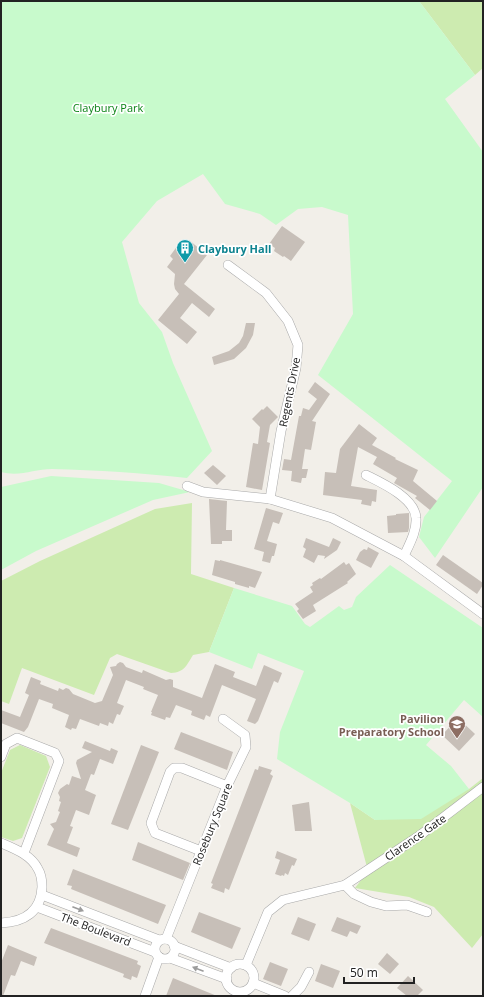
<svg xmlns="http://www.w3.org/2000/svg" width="484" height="997" font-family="'Open Sans',sans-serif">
<rect width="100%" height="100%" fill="#f2efe9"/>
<!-- grass -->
<g fill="#cdebb0">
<path d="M419,1H483V68L475,75Z"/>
<path d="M192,503L191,574L234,588L209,652L193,655C186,666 185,672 171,673L117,654L110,658L94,695L22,668L9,704L1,701V581L40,561L155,509Z"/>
<path d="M20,745L46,756L50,767L22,838L13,841L1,837V773L10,750Z"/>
<path d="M483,778V934L472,948L434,907L409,897L355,888L368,871L350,803L375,820L469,789Z"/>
</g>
<!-- park -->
<g fill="#c8facc">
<path d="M1,1H419L475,75L445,99L483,152V487L435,558L419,537L424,517L452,481L318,375L353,314L348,215L322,207L298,209L276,225L260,214L225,204L203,174L157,201L122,242L139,303L162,332L173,363L212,451L187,478C143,473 97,470 52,469C34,469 20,477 1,472Z"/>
<path d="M51,476L159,483L190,492L153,500L36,551L1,570V487Z"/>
<path d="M390,565L483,628V717L464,700L426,745L451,766L469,789L421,819L375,820L350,803L277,759L280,732L304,671L258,653L252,669L209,652L234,588L292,606L305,624L310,627L339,606L344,610L352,607L356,597Z"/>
</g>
<!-- building -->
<g fill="#c7bfb8">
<path d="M282,226L305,242L291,261L284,256L283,257L274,251L275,248L269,244Z"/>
<path d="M189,240L207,255L184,284L215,309L209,317L192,303L180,318L197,332L187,344L158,320L179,294L175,289L174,284L175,274L167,267L173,259L170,256L178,245L182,248Z"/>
<path d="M246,323H255L253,335L246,348L234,359L214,365L212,357L229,351L239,343L243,336Z"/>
<path d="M315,382L330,394L312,421L316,422L313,439L311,450L305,449L302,469H308L306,478H302L301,483L291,481L292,471L282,470L284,459L291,460L299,416H301L303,408L309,410L317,399L308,392Z"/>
<path d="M267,406L278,417L270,425L267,442L270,443L262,490L246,487L253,443L258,444L260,427L252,419L262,409L263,410Z"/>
<path d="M359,424L377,438L372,445L396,458L395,459L418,470L413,481L437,501L430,510L415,498L417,496L394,483L397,478L373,464L377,457L358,447L351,486L377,490L376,502L372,501L371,506L361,504L362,500L323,495L325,472L336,473L340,449Z"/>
<path d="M213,465L226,476L217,485L204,473Z"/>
<path d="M209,499L227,501L226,530H232V541H222V544H211Z"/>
<path d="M266,508L283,513L279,524L273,522L267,541L277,544L274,556H272L270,563L262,561L264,552L254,549Z"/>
<path d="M409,513V528L408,532L388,533L387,516L396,515V514Z"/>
<path d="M306,538L329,547L333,538L341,542L337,550L324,559L325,556L318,555L314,563L303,557L306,549L303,547Z"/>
<path d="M368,547L379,553L371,568L356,560L360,552L364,549L367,550Z"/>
<path d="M443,555L483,583V585L477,594L436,565Z"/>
<path d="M215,560L220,561V560L262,572L255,588L249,586V588L235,584V582L212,575Z"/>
<path d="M344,562L346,565L349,563L356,574L347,582L348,583L313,605L316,611L303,619L297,611L299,609L295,604L313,592L310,587L313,585L312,583L320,578L321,579Z"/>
<path d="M120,662L123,663L126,667L142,673L143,670L166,680L170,679L173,680V687L202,698L215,664L235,672L233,677L256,686L264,665L282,673L278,683L274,681L258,721L255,724L247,721L256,699L222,685L210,717L206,715L204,720L191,715L192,711L176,705L170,718L166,717L165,720L151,715L152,712H151L158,695L143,689L144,687L126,680L117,703L124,706L120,715L117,714L113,724L109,722L108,726L100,723L99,726L80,719L76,729L72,728L71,730L65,727L69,715L52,708L53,704L39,699L28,727L24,732L1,723V710L20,717L29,695L25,693L31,677L41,681L40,684L58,691L59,688L63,690L66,688L69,689L73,694L95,703L102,701L113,675L110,667L116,666L117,664Z"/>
<path d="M458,718L475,734L459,751L442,735Z"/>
<path d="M181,732L233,752L227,770L174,749Z"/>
<path d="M85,741L110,751L111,748L118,751L113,764L100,759L94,775L91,774L85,790L96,795L89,815L76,810L70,826L73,827L67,843L80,848L77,857L47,845L54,829L50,824L56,822L60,812L58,811L61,802L59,801L60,797L58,793L60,789L67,784L69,785L72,776L81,779L76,763L77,760L92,752L82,748Z"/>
<path d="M141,745L159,752L128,830L111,824Z"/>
<path d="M259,766L272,770L270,774L273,776L229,890L225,888L224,893L211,888L213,884L211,883L255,769L258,770Z"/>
<path d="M309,802L312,831H295L292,805Z"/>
<path d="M138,842L190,863L183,880L132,860Z"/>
<path d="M277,851L297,859L294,866L292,865L288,875L285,873L284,876L282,875L281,876L275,874L280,860L275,858Z"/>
<path d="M73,869L166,905L158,924L71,889L72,886L67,885Z"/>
<path d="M199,912L241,928L232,949L191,932Z"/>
<path d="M298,917L316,924L309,941L291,934Z"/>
<path d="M337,917L361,926L357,934L350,931L347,937L331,931Z"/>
<path d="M51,928L138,961L137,964L141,966L137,978L132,976L131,980L123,977L124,974L44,943Z"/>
<path d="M8,945L37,957L34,966L21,961L15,976L11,975L3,996H1V963Z"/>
<path d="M387,953L399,964L390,974L378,964Z"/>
<path d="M270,962L288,969L281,986L263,979Z"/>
<path d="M321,964L340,971L333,988L315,981Z"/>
<path d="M408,976L423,990L417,996H407L397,988Z"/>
<path d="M173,978L217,996H166Z"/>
</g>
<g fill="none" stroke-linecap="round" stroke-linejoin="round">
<!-- street casing -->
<g stroke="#a9a9a9" stroke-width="10">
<g id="street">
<path d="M228,265L266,293L288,321L298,345L296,368L281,431L270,499"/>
<path d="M366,475C382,483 415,498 416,518C417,531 409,545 404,556"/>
<path d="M187,486L203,492L270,499L332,518L404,556L483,614"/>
<path d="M1,757L6,744L17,738L55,753L59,761L24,853"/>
<path d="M1,843C15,849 31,855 38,869C41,874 42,882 42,887C41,912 24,922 1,923"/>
<path d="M201,851L155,833L151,823L170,772L174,768H182L227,786"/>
<path d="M345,885L354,894L371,902L386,906L407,905L427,912"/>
<path d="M42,895L159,940"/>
<path d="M37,907L155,952"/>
<circle cx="165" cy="949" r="10"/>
<path d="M166,939L227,786L246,747L245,735L223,719"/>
<path d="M174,946L231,968"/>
<path d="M170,958L227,979"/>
<circle cx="240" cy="978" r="14"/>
<path d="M246,965L268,912L283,900L345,885L419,836L483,787"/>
<path d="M253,983L285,996"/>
<path d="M145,996L159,957"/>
<path d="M292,996L301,987L309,972"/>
</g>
</g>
<!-- street -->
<use href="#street" stroke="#fff" stroke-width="9"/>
</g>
<!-- one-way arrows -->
<defs><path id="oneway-solid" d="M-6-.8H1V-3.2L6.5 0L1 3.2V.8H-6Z"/></defs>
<g fill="#9c9c9c">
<use href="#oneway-solid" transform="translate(78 909) rotate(21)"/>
<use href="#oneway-solid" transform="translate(198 969) rotate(-159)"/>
</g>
<!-- icons -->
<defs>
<g id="building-pin" transform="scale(0.9)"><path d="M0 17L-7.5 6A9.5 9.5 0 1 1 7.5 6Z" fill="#0f9aa8" stroke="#fff"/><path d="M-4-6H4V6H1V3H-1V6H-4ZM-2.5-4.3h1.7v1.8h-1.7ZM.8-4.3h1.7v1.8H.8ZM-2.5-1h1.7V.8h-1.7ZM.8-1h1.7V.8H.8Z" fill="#fff"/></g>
<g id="school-pin" transform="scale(0.9)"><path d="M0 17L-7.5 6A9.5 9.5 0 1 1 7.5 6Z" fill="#8d6e63" stroke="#fff"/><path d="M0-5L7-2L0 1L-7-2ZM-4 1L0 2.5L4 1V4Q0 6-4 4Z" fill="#fff"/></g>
</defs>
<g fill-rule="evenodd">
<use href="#building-pin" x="185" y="248"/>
<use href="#school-pin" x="457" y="724"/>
</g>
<g text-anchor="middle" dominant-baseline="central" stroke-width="3.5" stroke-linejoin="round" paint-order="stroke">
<!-- park labels -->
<g font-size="11" fill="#0c8416" stroke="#fff">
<text x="108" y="107">Claybury Park</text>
</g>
<!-- culture labels -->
<g font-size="11" font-weight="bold" fill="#0d838f" stroke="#fff" text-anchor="start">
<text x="198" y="248">Claybury Hall</text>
</g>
<!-- street labels -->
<g font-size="11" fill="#222" stroke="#fff">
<text transform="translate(289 392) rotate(-79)">Regents Drive</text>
<text transform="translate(212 824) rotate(-68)">Rosebury Square</text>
<text transform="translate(415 837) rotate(-35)">Clarence Gate</text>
<text transform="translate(96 929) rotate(21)">The Boulevard</text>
</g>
<!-- education labels -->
<g font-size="11" font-weight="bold" fill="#785e54" stroke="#fff" text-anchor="end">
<text x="444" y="718">Pavilion<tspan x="444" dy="13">Preparatory School</tspan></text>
</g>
</g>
<!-- border -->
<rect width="484" height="997" fill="none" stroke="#222222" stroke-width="4"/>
<!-- scale -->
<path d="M344 977v6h70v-6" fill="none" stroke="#222222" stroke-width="2"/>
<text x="350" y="977" font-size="12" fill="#222222" stroke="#ffffff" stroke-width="3" paint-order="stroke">50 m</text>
</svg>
